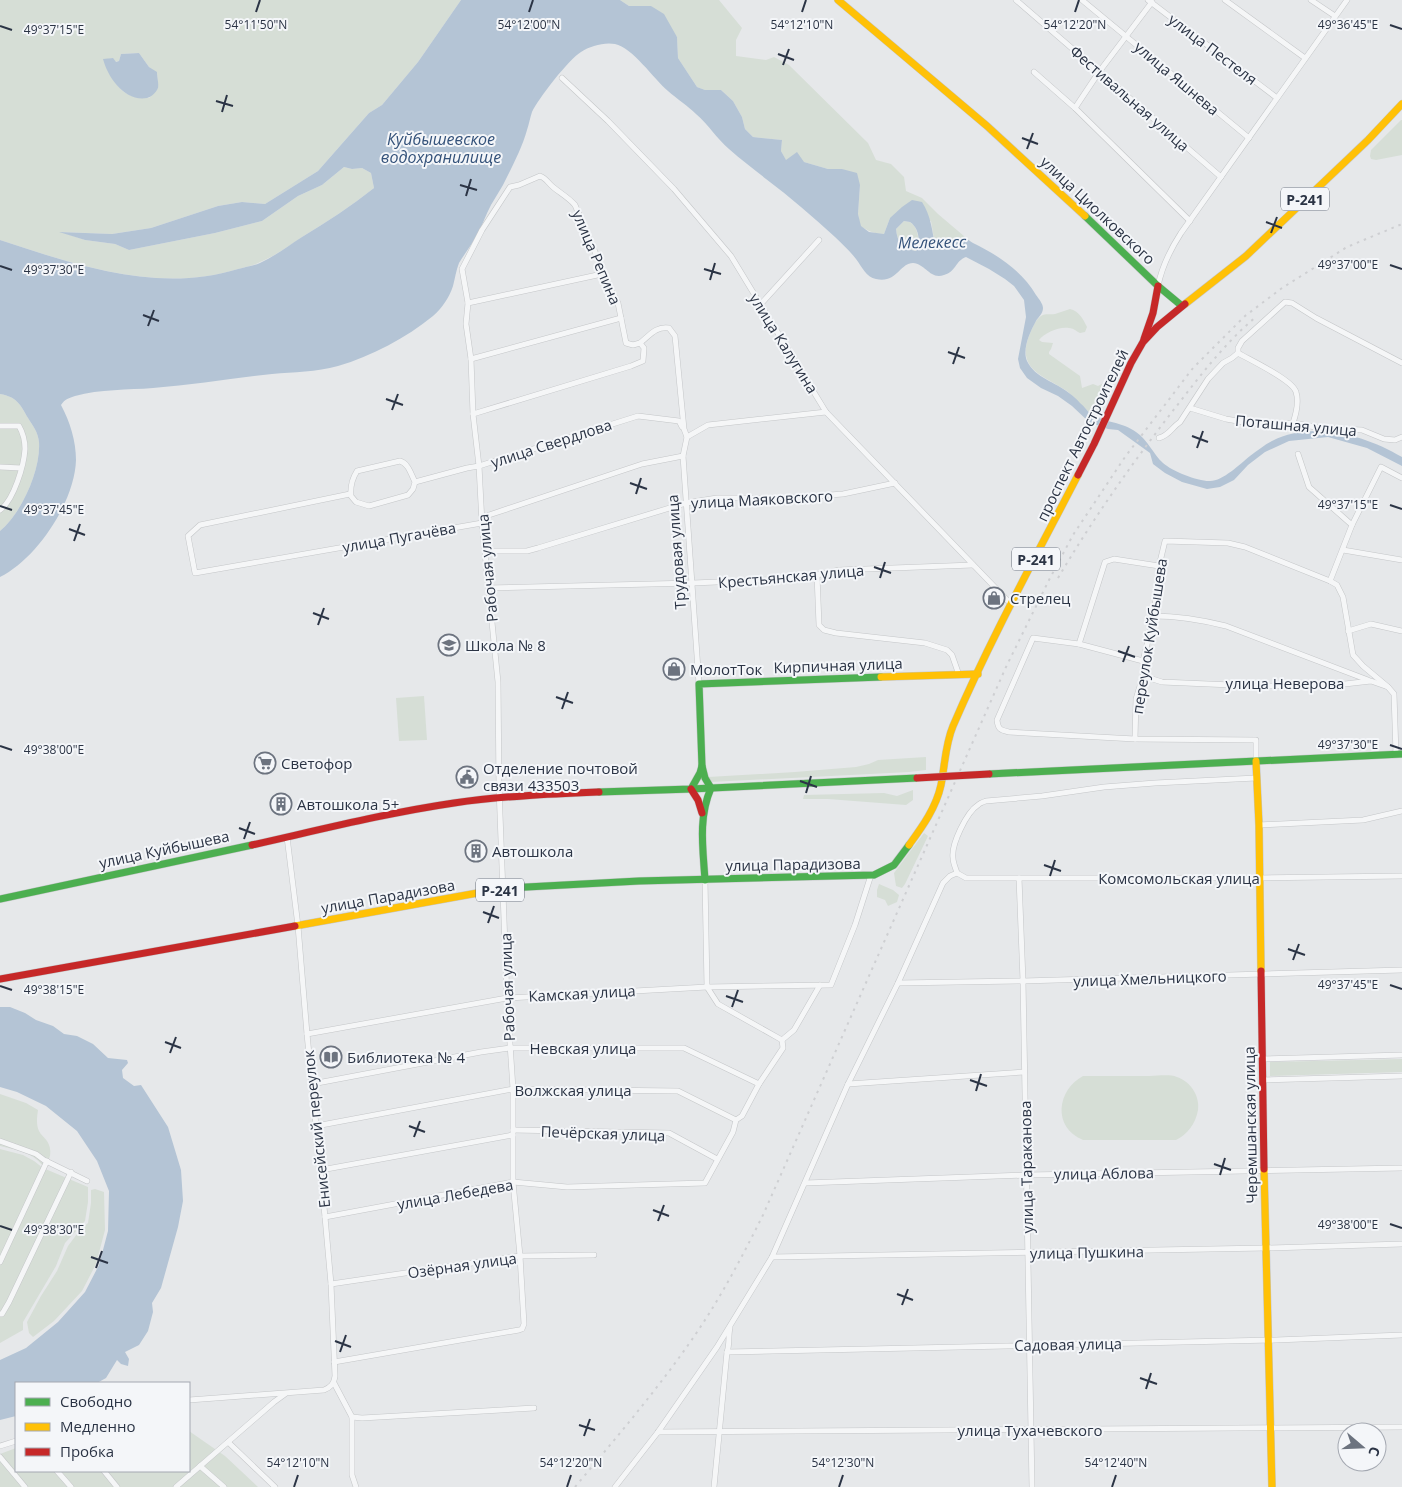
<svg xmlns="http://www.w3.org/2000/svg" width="1402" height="1487" font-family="'Open Sans',sans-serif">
<rect width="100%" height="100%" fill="#e6e8ea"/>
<!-- green -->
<g fill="#d6ded6" fill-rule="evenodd">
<path d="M0,0H461L418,62L382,105L369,113L318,171L265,204L242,202L218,206L151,228L112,234L61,232L85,240L115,244L129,250L215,233L262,221L298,196L322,185L344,167L352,169L362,168L371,173L374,188C351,206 327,222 302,237C289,246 275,256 260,262C253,266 245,267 238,269C159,294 76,265 0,240ZM139,53L149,67L157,73L158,88L149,98C121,99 114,83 104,60L112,58L115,62L119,61L121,54Z"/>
<path d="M620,0H719L742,28L736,40V56L766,60L774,57L789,65L868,143L876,160L891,164L904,177L906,191L922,198L938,214L971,242C957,235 955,239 943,247L935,245L931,221L890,218L884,234C875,234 868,231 860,226L858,214L860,185L842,169H828L804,162L786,161L781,151L782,140L753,137L745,129L742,117L733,101L721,90H705L697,87L678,58L677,37L651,6H629Z"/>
<path d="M1401,120H1402V155L1376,160L1371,159L1370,156L1371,150Z"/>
<path d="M904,221L910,222C919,228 920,242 916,251C903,249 897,242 896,229Z"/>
<path d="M1070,309C1079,311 1083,319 1087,327L1085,332L1080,333C1076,331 1073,328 1069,328C1060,326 1044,333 1039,340L1042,342L1053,343L1051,349L1049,352V354L1080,376L1082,388L1093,384L1098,386L1107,381L1110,382L1109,389L1096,416C1086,412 1076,398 1067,391C1045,376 1016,370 1029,336C1032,329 1035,320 1041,316C1046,313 1050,315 1055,314C1060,312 1065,311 1070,309Z"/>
<path d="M0,394C17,397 20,404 28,418C33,426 38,432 39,442C41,470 21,514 0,531Z"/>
<path d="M424,696L427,740L399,741L396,698Z"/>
<path d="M926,757V770L909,772L710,782L708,777L795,772L856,767L869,764L878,760Z"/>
<path d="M913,790V800L906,805L828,799H803L804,795L884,793L897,796Z"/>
<path d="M924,833L928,836L905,884L902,888L896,886L894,873Z"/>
<path d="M879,884L893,890L899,895L897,902L888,906L885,900L877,897V890Z"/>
<path d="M1402,1059V1072L1270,1076V1062Z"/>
<path d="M1083,1076C1106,1076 1128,1076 1150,1076C1158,1076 1169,1074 1177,1077C1191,1082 1200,1096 1198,1110C1196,1123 1187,1135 1176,1140H1083C1052,1127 1057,1090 1083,1076Z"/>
<path d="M0,1094L26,1103L38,1110C37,1117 36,1124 39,1131C41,1135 44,1137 47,1141C52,1148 52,1161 43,1166C32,1152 17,1150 0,1146Z"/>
<path d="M0,1149L23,1155L34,1161L43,1168L88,1187V1202L85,1221L65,1243L56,1266L23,1322V1330L0,1343Z"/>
<path d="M95,1189L104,1192L105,1230L96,1264L82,1291L54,1321L33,1337L29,1333L27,1322L41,1296L57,1271L68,1246L80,1230L88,1223L91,1203V1190Z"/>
<path d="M189,1431L225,1456L258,1487H0V1454L16,1448V1471H189Z"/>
</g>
<!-- water -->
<g fill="#b4c4d5" fill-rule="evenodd">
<path d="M461,0H620L629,6H651L664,14L677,37L678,58L697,87L705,90H721L733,101L742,117L745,129L753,137L782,140L781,151L786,160L797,152L804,162L828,169H842L857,173L860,185L858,214L861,226L869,232L884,234L890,218L902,207L912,200L922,202C931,216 932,230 935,245L943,247C948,243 955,237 963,238C966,238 970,241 973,243C998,255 1022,271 1036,295C1039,299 1043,304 1043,308C1043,314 1038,317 1036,321C1030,332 1022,349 1027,361C1035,378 1056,382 1069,393C1073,396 1077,399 1080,403C1084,406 1087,411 1091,414C1102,422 1123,422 1136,432C1148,440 1153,454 1163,463C1172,471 1197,481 1209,481C1222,482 1240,464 1250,456C1257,451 1264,445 1272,441C1312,420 1365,435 1402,457V466L1367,448L1328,437L1289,441L1265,452L1248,465L1234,480L1220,487L1207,489L1182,482L1165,473L1153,464L1150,453L1118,430L1108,429L1089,422L1072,406L1058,396L1041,388L1027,378L1020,368L1018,359L1026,317L1024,300L1014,286L1005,279L989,269L966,257C955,261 956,272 944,275C930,280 926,264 913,263C900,263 896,284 876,279C866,277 862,267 856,259C850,251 842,244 835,237C813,217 790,197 766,179C754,169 741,160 729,149C717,139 709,125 696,114C688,106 677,99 668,91C654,79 632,47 615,44C604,42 590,46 581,52C569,59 538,99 532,112C530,118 529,124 527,130C522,148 512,167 503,185C499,192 495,198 491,205C486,214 483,224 478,233C473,243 465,253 459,263C456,271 455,278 453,286C449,298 442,308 433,316C406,338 372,356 338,366C316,372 294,372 272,374C233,378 193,385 153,388C128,390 100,389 75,396C69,398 65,399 61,405C70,422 76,441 76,460C75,501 37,559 0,577V531C21,514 41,470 39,442C38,432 33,426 28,418C20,404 17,397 0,394V240C76,265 158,294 238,269C245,267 253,266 260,263C275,256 288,246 302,237C327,222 351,206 374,188L371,173L362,168L352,169L344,167L322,185L298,196L262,221L215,233L129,250L115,244L85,240L59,232L112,234L151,228L218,206L242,202L265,204L318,171L369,113L382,105L418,62ZM904,221L910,222C919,228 921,242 916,251C903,249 897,242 896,229Z"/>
<path d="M139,53L149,67L157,72C157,77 159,84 158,88C156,93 151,97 147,98C125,102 108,78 103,59L113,58L116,62L119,61L121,54Z"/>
<path d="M0,1007H10L25,1013L36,1020L53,1026L64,1034L77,1036L93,1044L108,1058L127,1060L128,1063L122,1070L123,1078L134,1086L141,1085L168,1127L181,1170L183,1201L178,1227L161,1288L152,1303L153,1312L148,1331L139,1345L125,1352L129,1359L128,1366L121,1364L117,1360L106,1378L97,1383H16V1416L0,1420V1360L26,1348L58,1322L85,1292L99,1265L108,1231L109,1191L97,1161L77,1131L46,1106L17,1092L0,1087Z"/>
</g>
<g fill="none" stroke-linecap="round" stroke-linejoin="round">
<!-- street casing -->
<g stroke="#c4c6c8" stroke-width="6">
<g id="street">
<path d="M1016,0L1221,177"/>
<path d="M1082,0L1249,138"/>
<path d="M1148,0L1277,98"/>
<path d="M1225,0L1305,58"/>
<path d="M1311,0L1335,16"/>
<path d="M1034,72L1075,108L1190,221"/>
<path d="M562,78L608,121L674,189L731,256L826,412L1011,604"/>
<path d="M1075,108L1099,72L1152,2"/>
<path d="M1158,286C1162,266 1170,250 1181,233L1347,0"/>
<path d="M468,303L602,274"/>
<path d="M760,305L819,240"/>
<path d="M1238,353C1250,360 1293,380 1296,392C1299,401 1296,414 1293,423"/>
<path d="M471,359L621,318L626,343L633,345L640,343"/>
<path d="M1190,408L1226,419L1249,423L1266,425L1293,423L1321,428L1362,430L1384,439L1395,440L1402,437"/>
<path d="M473,414L631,366L643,361L644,348L640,343C650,335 656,326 669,328L675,336L684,429L687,437L683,456L699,684"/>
<path d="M0,426H19C23,433 25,440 25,449C24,465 14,500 0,510"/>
<path d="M687,437L708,425L826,412"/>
<path d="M1159,438C1170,435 1171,428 1180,422L1208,379L1223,363L1232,358L1238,353V348L1242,341L1285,302L1292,303L1316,318L1402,363"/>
<path d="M1298,454L1309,487L1352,525"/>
<path d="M0,467L21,468"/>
<path d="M415,482C411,474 408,463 400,461L357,471C352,479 350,486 351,496L356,502L369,506L408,495L413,489L415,482L467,468L479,466L638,416L679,421L682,427"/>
<path d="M350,494L200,525L188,536L195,573L482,523L489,515L642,464L683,456"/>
<path d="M1343,550L1402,560"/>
<path d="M485,551H527L538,548L686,503L717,498H790L843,494L895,483"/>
<path d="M817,575L819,625L824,630L836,633L925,643L947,650L952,655L959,675"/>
<path d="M1330,581L1352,525L1381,467L1402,478"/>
<path d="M488,588L693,583L789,579L817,575L839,570L973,565"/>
<path d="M1154,616C1179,616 1202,620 1226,626L1368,680"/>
<path d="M1348,631L1371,624L1402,631"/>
<path d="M1079,644L1105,562L1114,559L1159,566"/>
<path d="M1143,676L1162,682L1255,686H1327L1371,681L1388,687L1394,694L1396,754"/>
<path d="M1135,739L1009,732C1000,730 998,729 997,720L1033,638L1079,644L1143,661"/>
<path d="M1256,761V740L1135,739L1136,699L1143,676V661L1154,616L1159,566L1165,541L1228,543L1245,547L1330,581L1337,585L1343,597L1353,655L1363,666L1388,687"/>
<path d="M1259,825L1363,820L1402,811"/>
<path d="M957,873L966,878H1259L1402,876"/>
<path d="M1019,878L1023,981L1032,1487"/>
<path d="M705,880L707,987L718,1004L782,1040L794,1030L820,985"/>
<path d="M898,983L1023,981L1402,970"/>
<path d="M307,1034L507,998L707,987L831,985L855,925L871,875"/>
<path d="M1262,1059L1402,1055"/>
<path d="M1262,1080L1402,1076"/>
<path d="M312,1084L481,1052L510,1048H684L759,1084"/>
<path d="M848,1084L1024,1072"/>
<path d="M316,1126L513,1089L678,1091L736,1120"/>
<path d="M513,1130L669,1133L717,1159"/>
<path d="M0,1141L36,1154L44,1160L87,1181"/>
<path d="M321,1170L513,1135"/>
<path d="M805,1183L1027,1175L1402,1168"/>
<path d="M325,1217L513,1182L567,1187L705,1183L733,1132L736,1120L742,1116L759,1084L783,1048L782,1040"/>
<path d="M772,1257L1266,1248L1402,1244"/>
<path d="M0,1262L47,1161"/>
<path d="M331,1284L520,1256L594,1255"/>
<path d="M0,1314H2L9,1302L71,1172"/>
<path d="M727,1352C730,1344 728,1336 730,1328"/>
<path d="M334,1362L519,1330L522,1329L524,1324L520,1256L513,1182V1089L507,998L499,788L498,682L482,523L479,466L473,414L471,359L466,324L468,303L462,269L482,230L510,187L519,185L540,176C546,178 548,183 553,187C560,193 568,197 575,205L601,266L602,274L618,303L621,318"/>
<path d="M334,1383L352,1417V1475L356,1487"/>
<path d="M189,1400L324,1390C331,1387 334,1384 335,1376L331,1284L325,1217L307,1034L298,926L287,837"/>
<path d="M352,1417L362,1418L534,1408"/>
<path d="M658,1432L1402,1427"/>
<path d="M228,1442L275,1487"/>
<path d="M0,1446L16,1441"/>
<path d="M0,1457L25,1487"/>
<path d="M200,1466L224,1487"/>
<path d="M57,1471L71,1487"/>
<path d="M104,1471L117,1487"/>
<path d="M176,1487L274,1402L285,1394"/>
<path d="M615,1487L658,1432L717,1347L772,1257L848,1084L898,983L943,883L950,876L957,873C956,869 953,863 953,858C951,844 967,812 978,805C980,803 983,802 986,801L1042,796L1104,787L1155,783L1256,778"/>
<path d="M714,1487L727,1352L1276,1340L1402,1335"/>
</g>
</g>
<!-- fast casing -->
<g stroke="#c4c6c8" stroke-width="8">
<g id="fast">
<path d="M1085,216L1158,286L1182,306"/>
<path d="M702,766L705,778L711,788"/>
<path d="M989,774L1402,754"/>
<path d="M691,789L917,778"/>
<path d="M599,792L691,789L700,773L702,766L699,684L881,677"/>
<path d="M705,880C703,849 698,818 711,788"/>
<path d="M494,890L507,888L639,881L874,875L894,865L909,845"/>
<path d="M0,899L252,845"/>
</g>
</g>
<!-- slow casing -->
<g stroke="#c4c6c8" stroke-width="8">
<g id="slow">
<path d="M838,0L987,126L1085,216"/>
<path d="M1185,304L1246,256L1368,140L1402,104"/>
<path d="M881,677L978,674"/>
<path d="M1256,761L1259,825L1261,971"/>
<path d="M909,845C922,827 936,808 941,785C945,765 945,745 953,726C990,640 1035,558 1078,475"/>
<path d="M295,926L494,890"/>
<path d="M1264,1169L1272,1487"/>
</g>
</g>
<!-- jam casing -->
<g stroke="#c4c6c8" stroke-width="8">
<g id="jam">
<path d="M1144,339L1153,313L1158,286"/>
<path d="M1078,475L1094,444L1131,363L1143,342L1157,327L1185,304"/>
<path d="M691,789L698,800L702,813"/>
<path d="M252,845C319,830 386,813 454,803C502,796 551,794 599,792"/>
<path d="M1261,971L1264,1169"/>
<path d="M0,979L295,926"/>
</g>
</g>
<!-- street -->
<use href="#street" stroke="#f5f6f7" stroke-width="5"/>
<!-- fast -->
<use href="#fast" stroke="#4caf50" stroke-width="7"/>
<!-- slow -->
<use href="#slow" stroke="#ffc107" stroke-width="7"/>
<!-- jam -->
<use href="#jam" stroke="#c62828" stroke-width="7"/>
<!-- rail -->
<g stroke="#cecfd2" stroke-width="2" stroke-dasharray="2.5 5" stroke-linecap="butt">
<path d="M1058,578C1094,517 1135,459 1179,403C1203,372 1227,341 1257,316"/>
<path d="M575,1487C616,1438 657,1390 693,1338C720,1299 742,1257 763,1215L1006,667L1049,580L1073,535L1125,457L1193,368L1245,316L1282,288L1347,247L1402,224"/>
</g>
<!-- jam-bridge casing -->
<g stroke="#c4c6c8" stroke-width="8" stroke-linecap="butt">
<path id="jam-bridge" d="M917,778L989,774"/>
</g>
<!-- jam-bridge -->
<use href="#jam-bridge" stroke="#c62828" stroke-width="7"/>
</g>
<!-- ticks -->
<path fill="none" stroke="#2b3445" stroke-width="2" d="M256,12L260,0M529,12L533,0M802,12L806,0M1075,12L1079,0M1390,25L1402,29M0,26L12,30M778,54L794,60M783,65L789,49M216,101L233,106M222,112L227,95M1022,138L1038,144M1027,149L1033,133M460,185L477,190M466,196L471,179M1266,222L1282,228M1271,233L1277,217M1390,265L1402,269M0,266L12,270M704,269L721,274M710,280L715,263M143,315L159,321M148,326L154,310M948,352L965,358M953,364L959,347M386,399L403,405M392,410L398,394M1192,436L1208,442M1197,448L1203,431M630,483L647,489M636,494L641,478M1390,505L1402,509M0,506L12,510M69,529L85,535M74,541L80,524M874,567L891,573M880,578L885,562M313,613L329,619M318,625L324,608M1118,651L1135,657M1123,662L1129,646M556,697L573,703M562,709L568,692M1390,745L1402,749M0,746L12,750M800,781L817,787M806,793L811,776M239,828L255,834M244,839L250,822M1044,865L1061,871M1050,876L1055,860M483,912L499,918M488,923L494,906M1288,949L1305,955M1293,960L1299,944M1390,985L1402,989M0,986L12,990M726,996L743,1002M732,1007L738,990M165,1042L181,1048M170,1053L176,1037M970,1080L987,1086M976,1091L981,1074M409,1126L425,1132M414,1137L420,1121M1214,1164L1231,1170M1220,1175L1225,1158M653,1210L669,1216M658,1221L664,1205M1390,1224L1402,1228M0,1226L12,1230M91,1257L108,1263M96,1268L102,1251M897,1294L913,1300M902,1305L908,1289M335,1341L351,1347M340,1352L346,1335M1140,1378L1157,1384M1146,1389L1151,1373M579,1425L595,1430M584,1436L590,1419M294,1487L298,1475M567,1487L571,1475M839,1487L843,1475M1112,1487L1116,1475"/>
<!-- icons -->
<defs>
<g id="shop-ring" transform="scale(1.125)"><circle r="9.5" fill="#f4f6f9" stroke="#6c737f" stroke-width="1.5"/><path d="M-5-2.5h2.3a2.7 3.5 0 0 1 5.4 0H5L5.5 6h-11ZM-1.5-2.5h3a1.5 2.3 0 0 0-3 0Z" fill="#6c737f"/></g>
<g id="school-ring" transform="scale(1.125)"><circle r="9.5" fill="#f4f6f9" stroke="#6c737f" stroke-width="1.5"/><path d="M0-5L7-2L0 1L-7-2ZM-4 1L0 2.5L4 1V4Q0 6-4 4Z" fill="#6c737f"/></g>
<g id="supermarket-ring" transform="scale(1.125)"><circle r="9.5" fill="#f4f6f9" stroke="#6c737f" stroke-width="1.5"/><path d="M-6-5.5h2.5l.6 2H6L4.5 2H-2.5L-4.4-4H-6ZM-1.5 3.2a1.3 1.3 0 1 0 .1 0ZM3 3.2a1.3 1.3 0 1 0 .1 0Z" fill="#6c737f"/></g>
<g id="civic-ring" transform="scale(1.125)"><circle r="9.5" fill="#f4f6f9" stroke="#6c737f" stroke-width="1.5"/><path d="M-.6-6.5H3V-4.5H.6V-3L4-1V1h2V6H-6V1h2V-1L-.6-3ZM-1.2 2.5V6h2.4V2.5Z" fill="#6c737f"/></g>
<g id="building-ring" transform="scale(1.125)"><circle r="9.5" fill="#f4f6f9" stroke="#6c737f" stroke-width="1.5"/><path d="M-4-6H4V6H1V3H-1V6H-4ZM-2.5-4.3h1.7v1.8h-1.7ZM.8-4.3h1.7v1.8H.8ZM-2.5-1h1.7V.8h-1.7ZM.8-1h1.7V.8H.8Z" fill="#6c737f"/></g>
<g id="library-ring" transform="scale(1.125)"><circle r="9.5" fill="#f4f6f9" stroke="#6c737f" stroke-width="1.5"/><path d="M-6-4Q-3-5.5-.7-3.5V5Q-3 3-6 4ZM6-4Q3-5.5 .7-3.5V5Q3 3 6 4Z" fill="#6c737f"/></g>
</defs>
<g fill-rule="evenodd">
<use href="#shop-ring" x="994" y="598"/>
<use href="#school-ring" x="449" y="645"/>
<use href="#shop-ring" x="674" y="669"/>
<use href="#supermarket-ring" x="265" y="763"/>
<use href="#civic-ring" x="467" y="777"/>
<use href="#building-ring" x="281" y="804"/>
<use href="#building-ring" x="476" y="851"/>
<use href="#library-ring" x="331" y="1057"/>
</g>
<g text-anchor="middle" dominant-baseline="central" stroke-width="4" stroke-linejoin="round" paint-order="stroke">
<!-- shield labels -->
<g fill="#f4f6f9" stroke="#676e7b" stroke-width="1">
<rect x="1281" y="187.5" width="48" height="23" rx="4"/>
<rect x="1012" y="547.5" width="48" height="23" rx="4"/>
<rect x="476" y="878.5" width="48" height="23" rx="4"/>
</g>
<g font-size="14" font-weight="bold" fill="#2b3445">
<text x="1305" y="199">Р-241</text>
<text x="1036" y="559">Р-241</text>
<text x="500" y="890">Р-241</text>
</g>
<!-- street labels -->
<g font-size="15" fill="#2b3445" stroke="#f4f6f9">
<text transform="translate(1213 49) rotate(37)">улица Пестеля</text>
<text transform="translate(1177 78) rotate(40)">улица Яшнева</text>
<text transform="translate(1130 98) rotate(41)">Фестивальная улица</text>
<text transform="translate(1098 210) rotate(43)">улица Циолковского</text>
<text transform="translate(597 257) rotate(67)">улица Репина</text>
<text transform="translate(784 343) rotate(58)">улица Калугина</text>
<text transform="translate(1296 425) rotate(5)">Поташная улица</text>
<text transform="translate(1082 435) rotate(-64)">проспект Автостроителей</text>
<text transform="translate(551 443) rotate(-18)">улица Свердлова</text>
<text transform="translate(762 499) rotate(-3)">улица Маяковского</text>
<text transform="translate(399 537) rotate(-10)">улица Пугачёва</text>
<text transform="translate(676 552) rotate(-94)">Трудовая улица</text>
<text transform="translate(487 568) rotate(-95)">Рабочая улица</text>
<text transform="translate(791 576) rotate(-5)">Крестьянская улица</text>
<text transform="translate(1149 636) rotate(-81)">переулок Куйбышева</text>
<text transform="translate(838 665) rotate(-2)">Кирпичная улица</text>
<text x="1285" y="683">улица Неверова</text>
<text transform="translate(164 849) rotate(-12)">улица Куйбышева</text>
<text transform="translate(793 864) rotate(-1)">улица Парадизова</text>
<text x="1179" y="878">Комсомольская улица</text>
<text transform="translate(388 896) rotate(-10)">улица Парадизова</text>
<text transform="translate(1150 978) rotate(-2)">улица Хмельницкого</text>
<text transform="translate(507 987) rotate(-92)">Рабочая улица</text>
<text transform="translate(582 993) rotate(-3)">Камская улица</text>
<text x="583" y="1048">Невская улица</text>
<text x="573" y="1090">Волжская улица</text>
<text transform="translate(1250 1125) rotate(-91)">Черемшанская улица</text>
<text transform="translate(316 1129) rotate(-96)">Енисейский переулок</text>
<text transform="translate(603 1133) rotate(2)">Печёрская улица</text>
<text transform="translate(1026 1167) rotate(-91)">улица Тараканова</text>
<text transform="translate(1104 1173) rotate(-1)">улица Аблова</text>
<text transform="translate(455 1194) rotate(-10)">улица Лебедева</text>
<text transform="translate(1087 1252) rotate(-1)">улица Пушкина</text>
<text transform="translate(462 1265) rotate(-8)">Озёрная улица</text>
<text transform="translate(1068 1344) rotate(-1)">Садовая улица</text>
<text x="1030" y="1430">улица Тухачевского</text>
</g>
<!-- poi labels -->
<g font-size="15" fill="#2b3445" stroke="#f4f6f9" text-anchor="start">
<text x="1010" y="598">Стрелец</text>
<text x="465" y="645">Школа № 8</text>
<text x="690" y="669">МолотТок</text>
<text x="281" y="763">Светофор</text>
<text x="483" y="768">Отделение почтовой<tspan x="483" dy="17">связи 433503</tspan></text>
<text x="297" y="804">Автошкола 5+</text>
<text x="492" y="851">Автошкола</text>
<text x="347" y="1057">Библиотека № 4</text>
</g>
<!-- water labels -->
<g font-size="16" font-style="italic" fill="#34527a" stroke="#f4f6f9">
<text x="441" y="139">Куйбышевское<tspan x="441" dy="18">водохранилище</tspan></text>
<text transform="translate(932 242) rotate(-1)">Мелекесс</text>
</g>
</g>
<g font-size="12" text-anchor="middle" fill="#2b3445" stroke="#f4f6f9" stroke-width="4" stroke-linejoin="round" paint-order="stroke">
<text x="256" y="29">54°11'50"N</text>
<text x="529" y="29">54°12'00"N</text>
<text x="802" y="29">54°12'10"N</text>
<text x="1075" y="29">54°12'20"N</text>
<text x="1348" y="29">49°36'45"E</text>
<text x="54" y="34">49°37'15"E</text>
<text x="1348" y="269">49°37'00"E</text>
<text x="54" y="274">49°37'30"E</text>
<text x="1348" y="509">49°37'15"E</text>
<text x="54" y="514">49°37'45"E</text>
<text x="1348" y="749">49°37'30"E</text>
<text x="54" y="754">49°38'00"E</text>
<text x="1348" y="989">49°37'45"E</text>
<text x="54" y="994">49°38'15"E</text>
<text x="1348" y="1229">49°38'00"E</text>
<text x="54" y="1234">49°38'30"E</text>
<text x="298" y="1467">54°12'10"N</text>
<text x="571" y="1467">54°12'20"N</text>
<text x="843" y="1467">54°12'30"N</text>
<text x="1116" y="1467">54°12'40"N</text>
</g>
<!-- legend -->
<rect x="15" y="1382" width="175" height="90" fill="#f4f6f9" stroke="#a4a8b1"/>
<rect x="25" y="1398" width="25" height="8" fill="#4caf50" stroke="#a4a8b1"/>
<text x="60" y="1407" font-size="15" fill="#2b3445">Свободно</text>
<rect x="25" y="1423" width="25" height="8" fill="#ffc107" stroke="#a4a8b1"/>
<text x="60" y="1432" font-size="15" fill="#2b3445">Медленно</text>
<rect x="25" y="1448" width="25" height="8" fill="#c62828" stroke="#a4a8b1"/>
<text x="60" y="1457" font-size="15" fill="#2b3445">Пробка</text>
<!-- north arrow -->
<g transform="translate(1362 1447) rotate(109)"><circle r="24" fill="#f4f6f9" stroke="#a4a8b1"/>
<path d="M0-4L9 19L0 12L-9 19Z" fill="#6c737f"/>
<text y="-8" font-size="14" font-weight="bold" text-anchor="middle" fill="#2b3445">С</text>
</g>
</svg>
